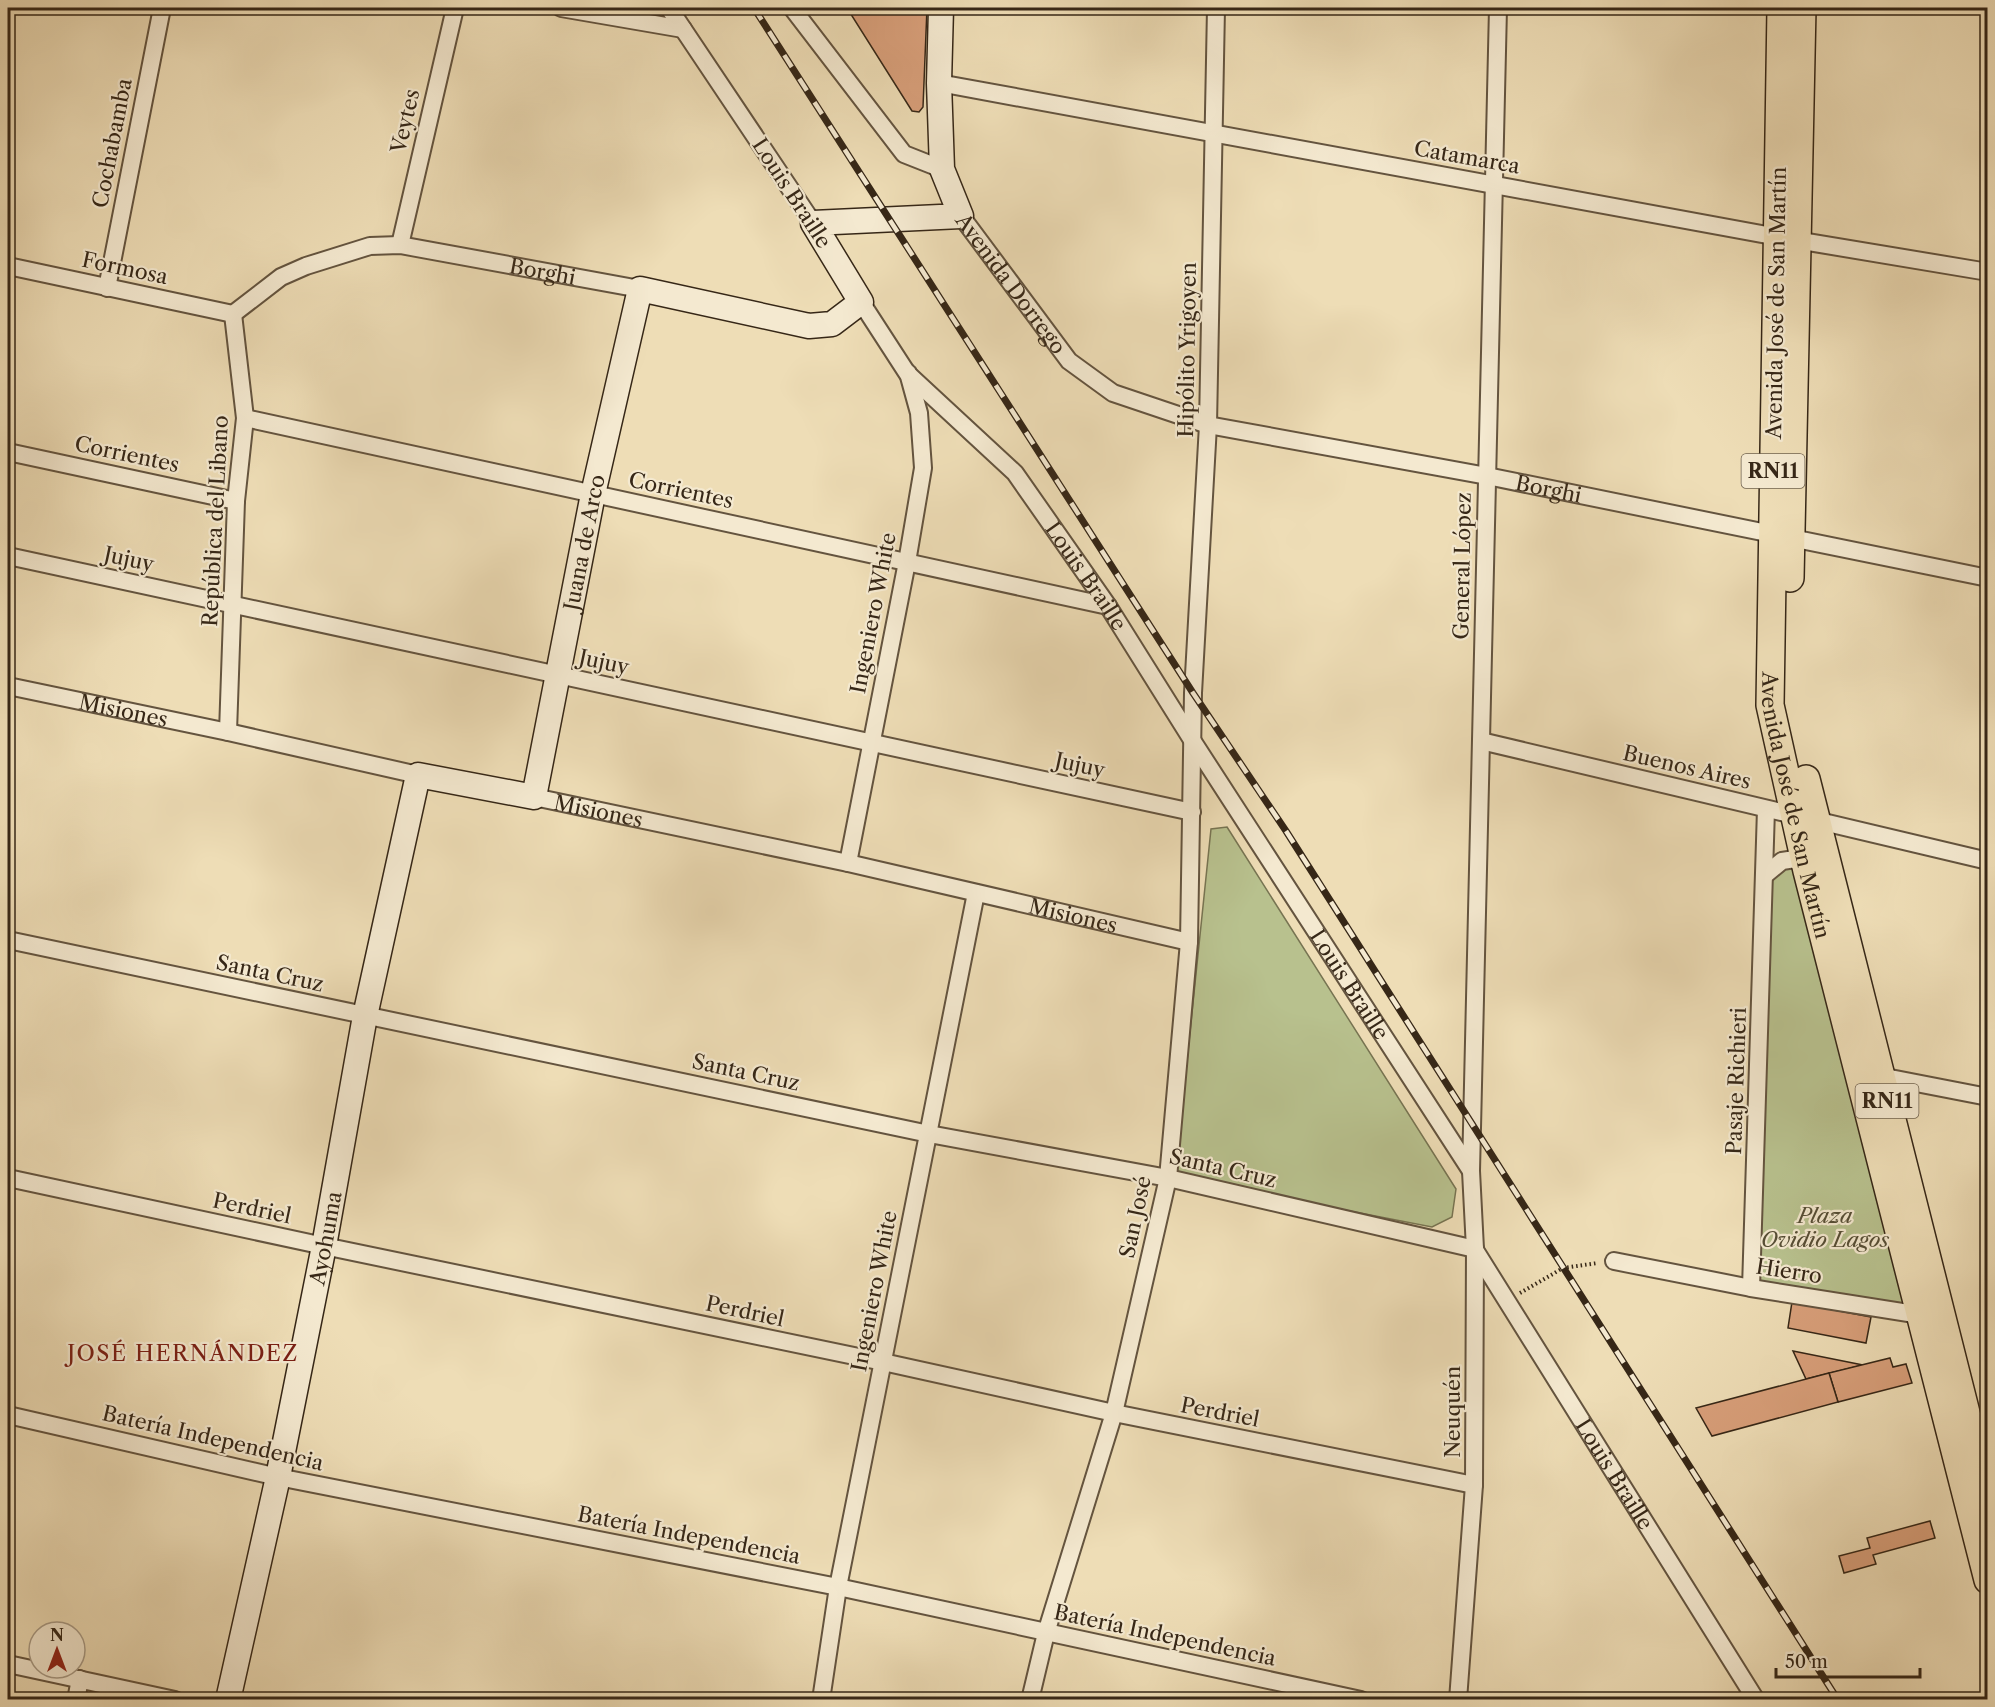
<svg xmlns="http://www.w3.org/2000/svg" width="1995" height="1707" font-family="'Libre Caslon Text',serif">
<rect width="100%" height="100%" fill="#eeddb6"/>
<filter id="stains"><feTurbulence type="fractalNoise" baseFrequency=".00333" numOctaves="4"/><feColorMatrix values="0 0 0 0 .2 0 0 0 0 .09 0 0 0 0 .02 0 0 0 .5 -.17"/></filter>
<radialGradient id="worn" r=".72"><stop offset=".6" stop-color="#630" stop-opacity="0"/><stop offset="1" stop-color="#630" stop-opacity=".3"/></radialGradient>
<!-- green -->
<g fill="#b8c18e" stroke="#777452" stroke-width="1.5">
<path d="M1227,827L1456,1189L1452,1217L1432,1227L1175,1177L1211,829Z"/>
<path d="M1795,859L1921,1315L1751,1288L1765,875Z"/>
</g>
<!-- building -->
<g fill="#d89f7a" stroke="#362717" stroke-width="1.5">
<path d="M847,8H927L923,107L919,112L912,111Z"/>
<path d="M1792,1302L1871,1317L1866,1343L1788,1328Z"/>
<path d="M1793,1351L1863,1365L1806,1379Z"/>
<path d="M1890,1358L1893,1367L1906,1364L1912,1383L1838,1402L1829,1373Z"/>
<path d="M1829,1373L1838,1402L1712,1436L1696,1408Z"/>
<path d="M1930,1521L1935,1538L1873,1555L1876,1564L1844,1573L1839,1556L1870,1548L1867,1538Z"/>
</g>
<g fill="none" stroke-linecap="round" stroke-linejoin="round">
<!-- street casing -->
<g stroke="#64543f" stroke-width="20">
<g id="street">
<path d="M561,8L683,29"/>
<path d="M669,8L813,223"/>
<path d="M792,8L904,154L942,169"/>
<path d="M939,83L1778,237L1988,272"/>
<path id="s1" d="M961,216L1069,361L1113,393L1208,425L1487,476L1988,578"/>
<path d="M400,245L455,8"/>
<path d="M8,266L233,314"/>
<path d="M107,288L162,8"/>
<path id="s2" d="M861,302L907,373L1015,473L1108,606L1192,740L1471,1171"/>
<path id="s3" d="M233,314L281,277L306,266L370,246L400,245L640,289"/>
<path d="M245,418L1108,606"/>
<path d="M8,452L236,501"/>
<path d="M8,556L1192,812"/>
<path id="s4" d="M8,686L228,732L418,775"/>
<path d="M228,732L236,501L245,418L233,314"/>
<path d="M1481,741L1988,861"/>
<path id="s5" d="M534,797L848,863L1189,942"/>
<path d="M848,863L907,562L923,468L919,413L908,373"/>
<path d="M1765,875L1782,861L1795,859L1807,871"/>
<path d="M8,940L929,1134L1168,1178L1475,1249"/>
<path d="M1876,1077L1880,1076L1988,1097"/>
<path d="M8,1178L324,1246L883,1362L1114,1413L1474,1485"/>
<path id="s6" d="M1475,1250L1756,1700"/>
<path d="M1614,1261L1751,1288L1921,1315"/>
<path d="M1751,1288L1766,809"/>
<path d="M8,1415L278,1477L838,1587L1361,1700"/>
<path d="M8,1664L175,1700"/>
<path d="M76,1700L80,1679"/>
<path d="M821,1700L838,1587L976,893"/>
<path d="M1030,1700L1046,1633L1114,1413L1168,1178L1189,942L1193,693L1208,425L1216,8"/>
<path d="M1458,1700L1474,1485L1475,1249L1471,1171L1498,8"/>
</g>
</g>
<!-- secondary casing -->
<g stroke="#362717" stroke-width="27">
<g id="secondary">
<path id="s7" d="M228,1700L278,1477L324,1246L365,1016L418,775L534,797L593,494L640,289L809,326L832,324L861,302L813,223L961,216L942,169L939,83L941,8"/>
</g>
</g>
<!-- primary casing -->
<g stroke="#362717" stroke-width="30">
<g id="primary">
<path id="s8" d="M1781,8L1770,705L1807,871L1988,1580"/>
<path d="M1790,578L1802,8"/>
<path d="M1806,779L1988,1500"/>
</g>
</g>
<!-- path -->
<path stroke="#362717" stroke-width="4" stroke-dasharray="1.5 3" stroke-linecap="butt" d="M1520,1293L1563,1268L1598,1263"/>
<!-- street -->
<use href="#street" stroke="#f4e9d0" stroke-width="16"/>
<!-- secondary -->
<use href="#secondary" stroke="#f4e9d0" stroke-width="24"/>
<!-- primary -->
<use href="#primary" stroke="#eeddb6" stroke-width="27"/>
<!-- rail casing -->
<g stroke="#362717" stroke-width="7">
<path id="rail" d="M754,8L1193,693L1286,831L1838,1700"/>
</g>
<!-- rail -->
<use href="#rail" stroke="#f4e9d0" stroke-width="4.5" stroke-dasharray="14" stroke-linecap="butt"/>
</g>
<g text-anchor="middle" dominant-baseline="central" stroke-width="4.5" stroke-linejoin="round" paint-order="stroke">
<!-- shield labels -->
<g fill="#f4e9d0" stroke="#6f614e" stroke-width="1.5">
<rect x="1741.5" y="454" width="63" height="34" rx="4.5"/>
<rect x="1855.5" y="1084" width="63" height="34" rx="4.5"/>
</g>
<g font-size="20" font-weight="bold" fill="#362717">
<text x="1773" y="471">RN11</text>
<text x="1887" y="1101">RN11</text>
</g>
<!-- street labels -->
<g font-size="21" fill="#362717" stroke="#f4e9d0">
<text transform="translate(405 121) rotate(-77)">Veytes</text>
<text transform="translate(112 143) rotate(-79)">Cochabamba</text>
<text transform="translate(1467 157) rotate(10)">Catamarca</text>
<text transform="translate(792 193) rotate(57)">Louis Braille</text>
<text transform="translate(125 268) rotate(12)">Formosa</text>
<text stroke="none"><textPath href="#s3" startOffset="330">Borghi</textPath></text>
<text stroke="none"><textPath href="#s1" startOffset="84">Avenida Dorrego</textPath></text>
<text transform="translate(1776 303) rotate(-89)">Avenida José de San Martín</text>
<text transform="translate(1187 350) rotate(-89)">Hipólito Yrigoyen</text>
<text transform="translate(127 454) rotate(12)">Corrientes</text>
<text stroke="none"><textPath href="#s1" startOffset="682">Borghi</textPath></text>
<text transform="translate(681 490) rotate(12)">Corrientes</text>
<text transform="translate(215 521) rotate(-87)">República del Libano</text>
<text stroke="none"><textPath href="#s7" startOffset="1322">Juana de Arco</textPath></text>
<text transform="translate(129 559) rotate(12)">Jujuy</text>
<text transform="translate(1462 566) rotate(-89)">General López</text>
<text stroke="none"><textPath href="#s2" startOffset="357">Louis Braille</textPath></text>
<text transform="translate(873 613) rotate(-79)">Ingeniero White</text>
<text transform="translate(604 662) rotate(12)">Jujuy</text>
<text stroke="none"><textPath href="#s4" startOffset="118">Misiones</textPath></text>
<text transform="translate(1080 765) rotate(12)">Jujuy</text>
<text transform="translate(1687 767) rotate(13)">Buenos Aires</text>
<text stroke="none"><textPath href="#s8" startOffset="800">Avenida José de San Martín</textPath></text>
<text stroke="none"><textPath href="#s5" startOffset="66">Misiones</textPath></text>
<text stroke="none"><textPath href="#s5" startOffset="552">Misiones</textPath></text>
<text transform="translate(270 973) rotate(12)">Santa Cruz</text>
<text stroke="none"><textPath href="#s2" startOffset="843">Louis Braille</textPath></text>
<text transform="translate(746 1072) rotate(12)">Santa Cruz</text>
<text transform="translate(1736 1081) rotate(-88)">Pasaje Richieri</text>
<text transform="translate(1223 1168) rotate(13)">Santa Cruz</text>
<text transform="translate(252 1208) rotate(12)">Perdriel</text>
<text transform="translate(1135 1217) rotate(-78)">San José</text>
<text stroke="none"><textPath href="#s7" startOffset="472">Ayohuma</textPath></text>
<text transform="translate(1789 1271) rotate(9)">Hierro</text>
<text transform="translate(874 1291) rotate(-79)">Ingeniero White</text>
<text transform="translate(745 1311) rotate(12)">Perdriel</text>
<text transform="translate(1220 1412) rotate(11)">Perdriel</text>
<text transform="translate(1452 1412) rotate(-90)">Neuquén</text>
<text transform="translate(213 1438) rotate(13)">Batería Independencia</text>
<text stroke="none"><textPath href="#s6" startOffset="264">Louis Braille</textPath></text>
<text transform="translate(689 1535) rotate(11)">Batería Independencia</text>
<text transform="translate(1165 1635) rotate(12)">Batería Independencia</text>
</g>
<!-- park labels -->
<g font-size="21" font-style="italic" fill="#564e35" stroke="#f4e9d0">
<text x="1825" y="1215">Plaza<tspan x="1825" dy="24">Ovidio Lagos</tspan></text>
</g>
<!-- neighbourhood labels -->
<g font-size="22" letter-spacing="1.5" fill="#7a1f14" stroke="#f4e9d0">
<text x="183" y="1353">JOSÉ HERNÁNDEZ</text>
</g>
</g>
<!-- margin -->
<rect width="1995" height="1707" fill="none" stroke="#eeddb6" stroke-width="30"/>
<rect x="9" y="9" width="1977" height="1689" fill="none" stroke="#362717" stroke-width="3"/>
<rect x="15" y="15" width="1965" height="1677" fill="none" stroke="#362717" stroke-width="1.5"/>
<!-- north arrow -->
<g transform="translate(57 1650)"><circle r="28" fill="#f4e9d0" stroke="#a89b86" stroke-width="1.5"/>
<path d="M0-4.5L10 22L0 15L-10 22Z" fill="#8f2418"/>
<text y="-9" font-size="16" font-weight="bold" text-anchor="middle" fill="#362717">N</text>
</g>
<!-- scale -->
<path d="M1776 1668v9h144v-9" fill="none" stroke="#362717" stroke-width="3"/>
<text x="1785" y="1668" font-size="18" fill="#362717" stroke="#f4e9d0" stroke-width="4.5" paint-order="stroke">50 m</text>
<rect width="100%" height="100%" filter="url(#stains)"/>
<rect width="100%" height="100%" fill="url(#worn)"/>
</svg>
